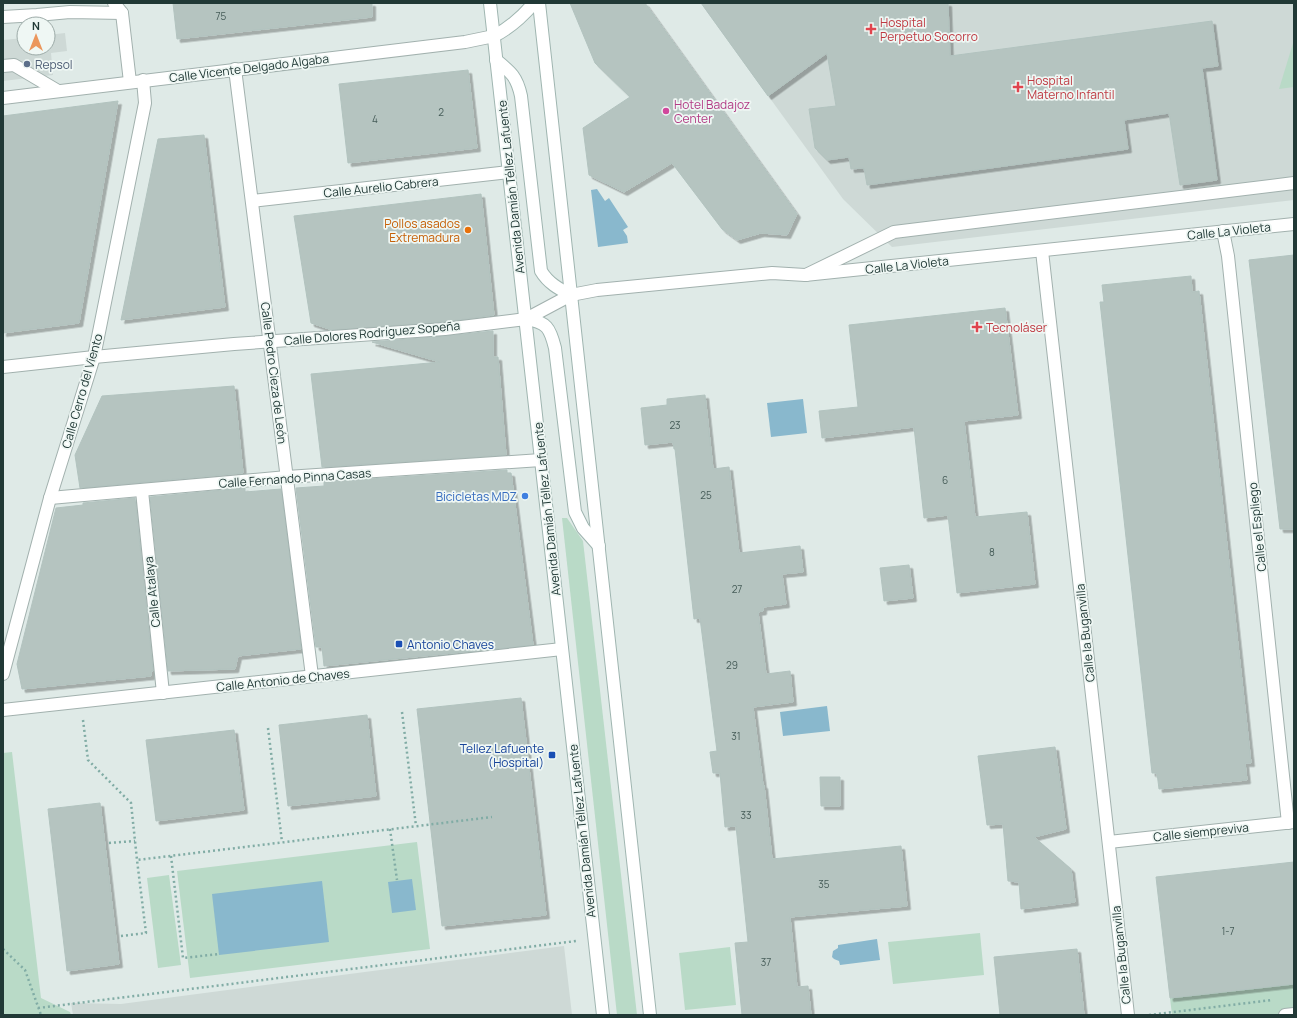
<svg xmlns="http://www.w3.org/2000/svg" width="1297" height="1018" font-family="Manrope,sans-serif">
<defs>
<filter id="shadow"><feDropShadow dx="3.5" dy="3.5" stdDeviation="0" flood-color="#0004"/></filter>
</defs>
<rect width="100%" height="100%" fill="#dfeae7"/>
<!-- built -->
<g fill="#ced9d6">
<path d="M701,3H1294V200L892,247L843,199Z"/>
<path d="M65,33L67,51L51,53L53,75L3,81V40L24,38V48H48V35Z"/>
<path d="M564,946L572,1015H73L71,1003L121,1004Z"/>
</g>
<!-- green -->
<g fill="#b9dac7">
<path d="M1294,40V87L1279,89Z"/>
<path d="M562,518H567L583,541L637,1015H617Z"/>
<path d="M12,752L41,998L70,1012L71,1015H3V753Z"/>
<path d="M417,842L430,949L190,978L177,871Z"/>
<path d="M169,875L181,965L158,968L147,878Z"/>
<path d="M980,933L984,975L893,984L888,942Z"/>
<path d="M730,947L736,1005L685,1010L679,953Z"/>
<path d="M1294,984V1015H1172L1170,998Z"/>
</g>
<!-- water -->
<g fill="#89b8cd">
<path d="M597,189L605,201L609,198L628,227L623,230L627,236L628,243L598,247L591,190Z"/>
<path d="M803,399L807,433L771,437L767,403Z"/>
<path d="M827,706L830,731L783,736L780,712Z"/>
<path d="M412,879L416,910L392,913L388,882Z"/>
<path d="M322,881L329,942L219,955L212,894Z"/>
<path d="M877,939L880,960L840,965L839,961L834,959L832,957L833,951L838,948V945Z"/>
</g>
<!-- building -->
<g fill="#b5c4c0" stroke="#b2c3bf" filter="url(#shadow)">
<path d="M173,3H372V17L177,39Z"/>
<path d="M570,3H645L797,214L787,235L761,233L737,240L722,229L672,163L624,192L589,175L583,128L630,97L595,63Z"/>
<path d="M701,3H948L950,56L1212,21L1218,66L1202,68L1217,180L1180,185L1169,113L1124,120L1128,149L867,185L864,168L851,169L849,157L827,160L815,148L809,109L836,106L827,53L768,96Z"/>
<path d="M468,70L477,148L348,163L339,84Z"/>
<path d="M118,101L79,323L3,333V116Z"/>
<path d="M204,135L225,307L121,320L158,139Z"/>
<path d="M481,194L494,315L444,322L332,330L311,323L294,216Z"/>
<path d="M1294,255V529H1280L1249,260Z"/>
<path d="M1191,276L1192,292L1199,291L1251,763H1245L1247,780L1159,789L1157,773H1152L1100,302H1104L1102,285Z"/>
<path d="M1005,308L1018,415L964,421L975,517L1027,512L1035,584L957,593L948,515L924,518L914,427L822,438L819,411L858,407L849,325Z"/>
<path d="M493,331V357H498L506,455L322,467L311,374L440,362L372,342L446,336Z"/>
<path d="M234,386L243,473L80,488L75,455L102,396Z"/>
<path d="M705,395L713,469L729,467L739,553L800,546L803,572L782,574L786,604L763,607V611L758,612L766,674L790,671L793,702L753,707L763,785H764L772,859L901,846L907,906L790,917L797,987L808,986L811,1015H742L735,943L748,942L736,826L725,827L720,773H713L710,752L717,751L700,618L694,619L675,449H674L673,442L645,445L641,408L667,405V399Z"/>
<path d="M507,470V473H511L533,645L324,666L322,647H316L296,488L324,486V482Z"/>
<path d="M245,488V492L281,489L301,649L238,656L235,669L168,671L150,497Z"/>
<path d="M135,498L153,671H151V676L22,689L17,664L56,508L83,505V503Z"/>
<path d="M909,565L913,598L884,601L880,568Z"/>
<path d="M521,698L546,915L442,926L417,709Z"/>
<path d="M367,715L376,796L288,806L279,725Z"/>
<path d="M234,730L244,810L156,821L146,740Z"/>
<path d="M1055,747L1066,829L1034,837L1071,869L1075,902L1021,909L1019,882L1008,881L1003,824L987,825L978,756Z"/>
<path d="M820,777H840V806H821Z"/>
<path d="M100,803L119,964L67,971L48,809Z"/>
<path d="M1294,862V984L1170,998L1156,877Z"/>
<path d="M1077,949L1084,1015H1000L994,957Z"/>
</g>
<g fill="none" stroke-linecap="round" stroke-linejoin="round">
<!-- lane casing -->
<g stroke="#a2b1ae" stroke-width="14">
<g id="lane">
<path d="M3,17L37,15L70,12L122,13"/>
<path d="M3,66L14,65L58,91"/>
<path d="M806,275L894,232L1294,183"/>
</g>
</g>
<!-- street casing -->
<g stroke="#a2b1ae" stroke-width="14">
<g id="street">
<path d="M114,3L122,13L130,82"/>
<path d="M235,69L312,676"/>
<path d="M3,98L465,42L494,36"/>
<path d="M252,201L509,172"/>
<path d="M1223,231L1228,256L1288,823"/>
<path d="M1042,251L1128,1015"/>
<path d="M3,367L94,357L234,344L445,329L526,319L571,295L597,290L772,273L805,275L1294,224"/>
<path d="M142,491L163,693"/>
<path d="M50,498L287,477L541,460"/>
<path d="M3,674L50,498L94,357L145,103L143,80"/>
<path d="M3,710L562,649"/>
<path d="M1109,842L1294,822"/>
<path d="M1285,1015L1294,1014"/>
</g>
</g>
<!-- secondary casing -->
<g stroke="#9fb5b0" stroke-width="14">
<g id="secondary">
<path d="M490,3L603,1015"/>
<path d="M539,3L650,1015"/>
<path d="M494,36C510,28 522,17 534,3"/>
<path d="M496,60C511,72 517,77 521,96L541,271C548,283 559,289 571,295"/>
<path d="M526,319C547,322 550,328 555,348L575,512L583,528L599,546"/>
</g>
</g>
<!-- path -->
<g stroke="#81aca5" stroke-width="2.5" stroke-dasharray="2 3" stroke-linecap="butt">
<path d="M402,712L416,826"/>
<path d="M83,720L88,760L131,803L137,860L492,817"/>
<path d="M268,728L282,842"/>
<path d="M390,829L397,880"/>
<path d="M109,843L135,841"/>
<path d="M171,856L183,958L219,954"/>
<path d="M121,936L146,933L137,860"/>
<path d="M3,949L25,970L41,1015"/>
<path d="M38,1008L576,941"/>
<path d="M1149,1015L1272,1000"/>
</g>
<!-- lane -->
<use href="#lane" stroke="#fff" stroke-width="12"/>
<!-- street -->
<use href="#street" stroke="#fff" stroke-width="12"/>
<!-- secondary -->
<use href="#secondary" stroke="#fff" stroke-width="12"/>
</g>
<!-- markers -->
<g fill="#e0444e" stroke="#eff7f4" stroke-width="1.5">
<path d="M869 23h4v4h4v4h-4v4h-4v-4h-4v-4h4z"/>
<path d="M1016 81h4v4h4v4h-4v4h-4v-4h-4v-4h4z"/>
<path d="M975 321h4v4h4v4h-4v4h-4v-4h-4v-4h4z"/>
</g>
<circle fill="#5c6f8a" stroke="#eff7f4" stroke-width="1.5" cx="27" cy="64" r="4"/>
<circle fill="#d1479c" stroke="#eff7f4" stroke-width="1.5" cx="666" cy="111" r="4"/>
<circle fill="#e8710a" stroke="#eff7f4" stroke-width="1.5" cx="468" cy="230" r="4"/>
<circle fill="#3f7fe0" stroke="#eff7f4" stroke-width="1.5" cx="525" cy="496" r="4"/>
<g fill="#1a4fb4" stroke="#eff7f4" stroke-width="1.5">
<rect x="395" y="640" width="8" height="8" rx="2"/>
<rect x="548" y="751" width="8" height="8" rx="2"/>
</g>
<g text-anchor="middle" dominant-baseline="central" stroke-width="3.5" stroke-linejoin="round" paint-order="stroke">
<!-- number labels -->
<g font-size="10" fill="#465c58">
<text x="221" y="16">75</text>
<text x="441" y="112">2</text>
<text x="375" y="119">4</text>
<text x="675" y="425">23</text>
<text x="945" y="480">6</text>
<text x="706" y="495">25</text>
<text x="992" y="552">8</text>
<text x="737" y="589">27</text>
<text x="732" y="665">29</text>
<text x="736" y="736">31</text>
<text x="746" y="815">33</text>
<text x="824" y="884">35</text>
<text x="1228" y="931">1-7</text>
<text x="766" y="962">37</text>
</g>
<!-- health labels -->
<g font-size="12" fill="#be3a42" stroke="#eff7f4" text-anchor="start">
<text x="880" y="22">Hospital<tspan x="880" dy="14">Perpetuo Socorro</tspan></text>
<text x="1027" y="80">Hospital<tspan x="1027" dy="14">Materno Infantil</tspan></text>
<text x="986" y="327">Tecnoláser</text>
</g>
<!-- service labels -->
<g font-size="12" fill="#4e5e75" stroke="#eff7f4" text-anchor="start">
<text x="35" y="64">Repsol</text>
</g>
<!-- street labels -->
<g font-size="12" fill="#213936" stroke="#eff7f4">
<text transform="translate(249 68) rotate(-7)">Calle Vicente Delgado Algaba</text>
<text transform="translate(381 187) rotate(-6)">Calle Aurelio Cabrera</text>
<text transform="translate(511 187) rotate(-96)">Avenida Damián Téllez Lafuente</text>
<text transform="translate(1229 231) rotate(-6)">Calle La Violeta</text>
<text transform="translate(907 265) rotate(-6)">Calle La Violeta</text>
<text transform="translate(372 333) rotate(-5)">Calle Dolores Rodríguez Sopeña</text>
<text transform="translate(274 373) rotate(83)">Calle Pedro Cieza de León</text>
<text transform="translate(82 391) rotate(-74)">Calle Cerro del Viento</text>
<text transform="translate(295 478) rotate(-4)">Calle Fernando Pinna Casas</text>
<text transform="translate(547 509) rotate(-96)">Avenida Damián Téllez Lafuente</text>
<text transform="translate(1257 527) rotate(-96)">Calle el Espliego</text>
<text transform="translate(152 592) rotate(-96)">Calle Atalaya</text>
<text transform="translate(1085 633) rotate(-96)">Calle la Buganvilla</text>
<text transform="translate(283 680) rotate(-6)">Calle Antonio de Chaves</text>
<text transform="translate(582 831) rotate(-96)">Avenida Damián Téllez Lafuente</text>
<text transform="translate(1201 832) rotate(-6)">Calle siempreviva</text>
<text transform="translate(1121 955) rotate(-96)">Calle la Buganvilla</text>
</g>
<!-- hotel labels -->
<g font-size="12" fill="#b23c85" stroke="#eff7f4" text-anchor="start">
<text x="674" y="104">Hotel Badajoz<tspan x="674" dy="14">Center</tspan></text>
</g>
<!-- food labels -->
<g font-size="12" fill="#c56008" stroke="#eff7f4" text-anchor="end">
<text x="460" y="223">Pollos asados<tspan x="460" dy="14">Extremadura</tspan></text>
</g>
<!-- shop labels -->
<g font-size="12" fill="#366cbe" stroke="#eff7f4" text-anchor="end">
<text x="517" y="496">Bicicletas MDZ</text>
</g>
<!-- transit labels -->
<g font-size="12" fill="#164399" stroke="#eff7f4" text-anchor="start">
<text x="407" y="644">Antonio Chaves</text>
<text x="544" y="748" text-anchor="end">Tellez Lafuente<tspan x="544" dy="14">(Hospital)</tspan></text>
</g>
</g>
<!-- border -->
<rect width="1297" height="1018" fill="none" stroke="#213936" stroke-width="8"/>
<!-- north arrow -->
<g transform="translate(36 36)"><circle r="19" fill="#eff7f4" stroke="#9daba8"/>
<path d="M0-3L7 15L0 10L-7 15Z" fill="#eb965c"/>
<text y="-6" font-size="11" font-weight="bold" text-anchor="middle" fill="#213936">N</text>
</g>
</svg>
